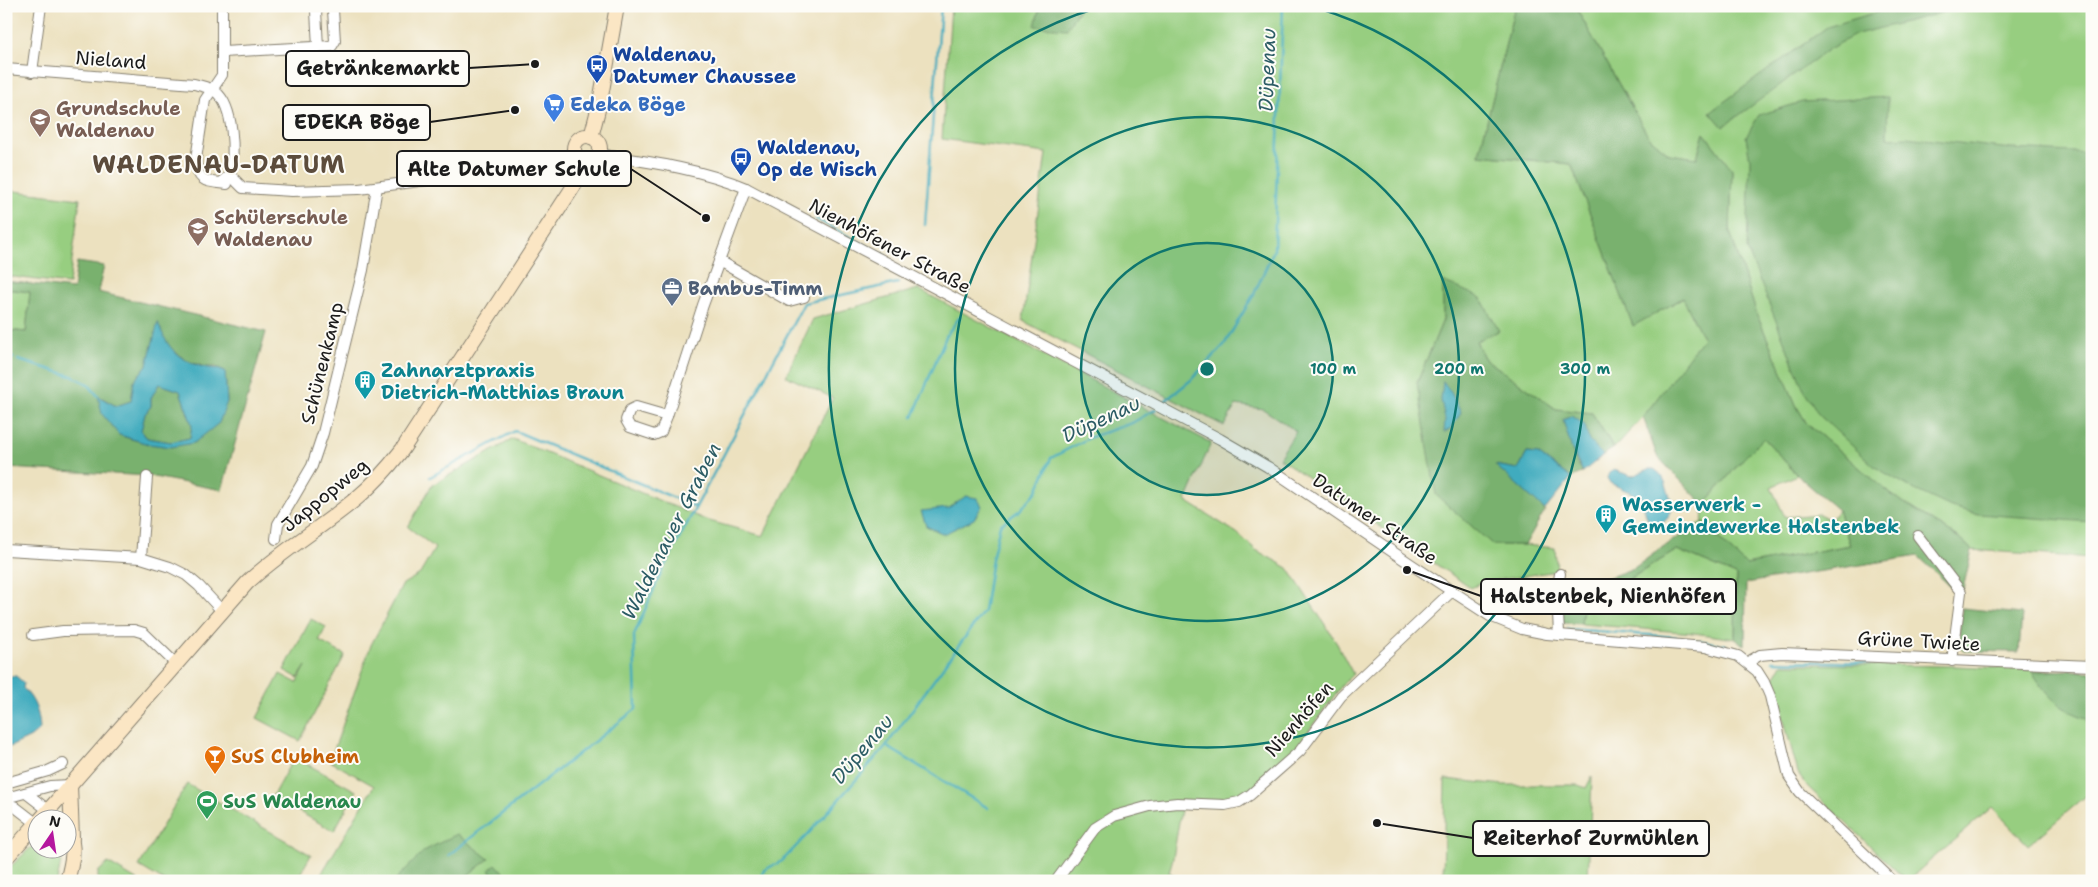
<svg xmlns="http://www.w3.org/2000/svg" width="2098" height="887" font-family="'Shantell Sans',sans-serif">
<rect width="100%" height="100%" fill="#fdfcf7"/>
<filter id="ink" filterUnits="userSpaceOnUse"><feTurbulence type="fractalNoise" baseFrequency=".02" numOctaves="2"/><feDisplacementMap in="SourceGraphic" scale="10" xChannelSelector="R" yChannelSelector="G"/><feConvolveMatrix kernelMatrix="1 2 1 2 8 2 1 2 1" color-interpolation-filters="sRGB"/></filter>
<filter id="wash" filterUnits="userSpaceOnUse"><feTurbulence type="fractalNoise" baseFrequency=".0096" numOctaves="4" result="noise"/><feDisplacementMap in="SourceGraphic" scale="20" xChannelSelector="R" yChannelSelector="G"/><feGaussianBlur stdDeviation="1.12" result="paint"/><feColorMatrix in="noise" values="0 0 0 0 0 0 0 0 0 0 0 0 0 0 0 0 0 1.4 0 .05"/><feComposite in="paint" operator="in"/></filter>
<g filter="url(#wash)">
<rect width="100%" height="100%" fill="#ece1bf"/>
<!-- green -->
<g fill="#97ce80" stroke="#5a754e">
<path d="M951,6H1515L1479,155L1571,164L1633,325L1684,298L1704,338L1643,417L1614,448L1592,413L1556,409L1484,358L1476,341L1498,331L1443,281V320L1417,383L1493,545H1525L1555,548L1557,571L1484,582L1471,588L1279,458L1296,431L1263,409L1236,405L1224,426L1023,321L1046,153L942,139Z"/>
<path d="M1575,6H2092V558L1972,550L1959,538L1892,495L1807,424L1797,407L1757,315L1730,232L1732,170L1704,133L1697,158L1669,154L1648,136Z"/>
<path d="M6,190L80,199L69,284L6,276Z"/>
<path d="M6,289L30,292L26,332L6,330Z"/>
<path d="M918,289L1211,443L1186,501L1237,533L1256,550L1288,568L1335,640L1353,674L1343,684L1296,748L1252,793L1217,802L1182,804L1173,858L1169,872L1177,877L1176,881H317L374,786L330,761L371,645L403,584L420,574L435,548L408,527L432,485L513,439L706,520L763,536L833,398L786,376L813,319Z"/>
<path d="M1764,438L1797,475L1771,487L1785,517L1819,514L1831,520L1838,510L1850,545L1746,565L1702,522L1704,505L1743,459Z"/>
<path d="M1677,550L1736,575L1735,639L1694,633L1581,624L1585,594L1628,580Z"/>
<path d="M311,619L326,627L319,641L345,655L300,741L257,718L280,674L297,683L306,666L298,678L284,670Z"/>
<path d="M1782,664L1956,666L2092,672V791L2028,845L1992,807L1907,881L1808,787L1798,773L1773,680Z"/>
<path d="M294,757L356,791L334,831L272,797Z"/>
<path d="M1592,776L1588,881H1443L1445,779L1504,785H1578L1586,788Z"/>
<path d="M187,784L311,855L296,881H164L139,866Z"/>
<path d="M37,845L38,850H57L62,857L57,881H6V871L30,848Z"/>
<path d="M108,863L138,881H98V872Z"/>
</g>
<!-- forest -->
<g fill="#79b16e" stroke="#4a6645" fill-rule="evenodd">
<path d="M1040,6H1081L1067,29L1035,26Z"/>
<path d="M1515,6H1575L1648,136L1669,154L1697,158L1704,133L1732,170L1730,232L1757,315L1797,407L1807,424L1892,495L1959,538L1972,550L1963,589L1951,587L1918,556L1746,583L1745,645L1735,639L1736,575L1677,550L1628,580L1585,593L1581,624L1563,623L1560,595L1565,586L1607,578L1634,568L1664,546L1702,522L1746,565L1850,545L1838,510L1797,475L1764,438L1743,459L1704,505L1657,456L1643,417L1703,338L1683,298L1633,326L1571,164L1479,155Z"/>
<path d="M1897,6H1969L1857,34L1829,49L1723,127L1710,112L1827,27Z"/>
<path d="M1888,97L1887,138L1906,137L2012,149L2092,153V522L1978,514L1951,507L1913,489L1875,467L1819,415L1803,388L1747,249L1750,160L1746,137L1759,115L1802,102Z"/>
<path d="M77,262L104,266L98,292L266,332L222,490L149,476L6,468V330L26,332L30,292L6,289V281L73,289ZM158,323L165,343L185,360L205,367H216L225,371L227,402L194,443C162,448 149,445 119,435L99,396L116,406L131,401L134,381L147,365Z"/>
<path d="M1443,281L1481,298L1499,331L1476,341L1484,358L1556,409L1592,413L1614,448L1603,455L1589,441L1584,425L1572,416L1563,420L1576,461L1583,472L1571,478L1538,454L1527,453L1518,469L1496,465L1545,510L1525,545H1493L1436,495L1417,383L1443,320Z"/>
<path d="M159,384L180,391L192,425L190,438L171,442L147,438L141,430L145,414L151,406V398Z"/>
<path d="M1962,608L2022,614L2019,652L1963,651L1958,645Z"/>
<path d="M2069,670L2092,672V728L2086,718C2057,708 2049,697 2032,672Z"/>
<path d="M457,834L489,859L460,881H394L424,851Z"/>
<path d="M496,864L511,881H499L489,870Z"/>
</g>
<!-- water -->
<g fill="#3fabbe" stroke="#2e646d" fill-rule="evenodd">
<path d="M158,322C167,347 176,359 203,367C210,369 217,367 225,371L227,402L219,423L194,443L171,447L148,444L119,435L102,414L98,396L116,406L131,401L134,381L147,365ZM159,384L180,391L192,425L190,438L171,442L147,438L141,431L145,414L151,406V398Z"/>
<path d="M1443,381L1452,394L1461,413L1452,427L1444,433L1445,419L1441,400Z"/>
<path d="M1572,416L1585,425L1589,441L1603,455L1583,472L1572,450L1563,420Z"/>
<path d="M1527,453L1538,454L1571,478L1545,510L1495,465L1518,469Z"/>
<path d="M1649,469H1654C1668,477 1666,491 1673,504C1671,517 1662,531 1648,521L1640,497L1610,483L1607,478L1609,473L1614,470L1632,476Z"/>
<path d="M966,496L977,498L982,506L974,519L944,534L926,526L921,511L948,508Z"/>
<path d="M6,676H16L24,683L23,688C35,700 39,712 40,729L31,737L10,747L6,746Z"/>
</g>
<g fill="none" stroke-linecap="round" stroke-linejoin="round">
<!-- stream -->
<g stroke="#3fabbe" stroke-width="2.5">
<path d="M816,219L886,256"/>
<path d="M925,225L941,6"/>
<path d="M6,356L13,358"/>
<path d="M18,360L72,376L88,384L98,396"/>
<path d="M1160,405L1191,380L1224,345L1254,294L1274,250L1283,6"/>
<path d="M913,417L947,334L960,317"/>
<path d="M430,477L515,431L696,507"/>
<path d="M1568,629L1676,637L1726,645"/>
<path d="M1773,661L1884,663"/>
<path d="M886,746L988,808"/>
<path d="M449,855L636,709L634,635L661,573L804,303L898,283"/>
<path d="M759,881L764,870L782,861L809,833L886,746L984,611L992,559L1000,525L1020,510L1037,491L1051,458L1091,437L1132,423L1156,409"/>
</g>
</g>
</g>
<g filter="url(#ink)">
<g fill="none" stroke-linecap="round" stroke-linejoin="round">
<!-- street casing -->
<g stroke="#847e6e" stroke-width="12">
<g id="street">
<path d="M222,6V75L205,100L196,159C197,184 207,181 227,184"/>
<path d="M318,47L316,11L321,6"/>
<path d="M223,52L332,46L335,41L333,10L329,6"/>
<path d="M6,69L194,84C201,86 210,87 216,92C234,107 235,153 230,175L220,183"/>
<path d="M32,72L41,6"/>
<path d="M599,153L611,156C657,163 703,170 746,188L1220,439L1268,467L1412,565L1490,616L1522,629L1547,634L1705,647L1738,656L1757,671L1764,682L1770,696L1789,776L1800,792L1893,881"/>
<path d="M230,175L243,188L292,191L359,189L481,173L528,169L575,153"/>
<path d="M719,261L789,301L804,297"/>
<path d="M636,407L667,416L661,432L654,435L630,427L626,420L630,410Z"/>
<path d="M667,416L703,305L746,188"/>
<path d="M1918,536L1961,592L1952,661"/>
<path d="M276,539L278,524L312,466L323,433L363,270L377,187"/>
<path d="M6,550L141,558L170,567L186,575L199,586L222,611"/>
<path d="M141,558L147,477"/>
<path d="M1559,634L1557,592L1560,574"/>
<path d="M33,635L63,631L134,630L144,633L176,664"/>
<path d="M1748,662L1760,655L1782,653L2092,666"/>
<path d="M6,783L48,771L63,764"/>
<path d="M26,793L48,810"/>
<path d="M6,798L50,786L70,785"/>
<path d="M6,804L14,806L36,823"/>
<path d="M1056,881L1095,828L1114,816L1150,806L1177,803L1225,805L1239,802L1250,795L1300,751L1341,696L1452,591"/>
</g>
</g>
<!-- secondary casing -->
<g stroke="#847e6e" stroke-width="16">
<g id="secondary">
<circle cx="587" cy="149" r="13"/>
<path d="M591,137L600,102L617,6"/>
<path d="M70,785L72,838"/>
<path d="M40,820L247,583C281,551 321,528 357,498C374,484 388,468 402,450L579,178L585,162"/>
<path d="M6,858L38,822"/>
<path d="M67,881C71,867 77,844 68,833"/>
</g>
</g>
<!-- street -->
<use href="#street" stroke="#fff" stroke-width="10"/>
<!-- secondary -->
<use href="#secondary" stroke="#fbe6c4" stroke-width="14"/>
</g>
</g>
<!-- distance rings -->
<circle cx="1207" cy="369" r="126" fill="#0f766e" fill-opacity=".12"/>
<g fill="none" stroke="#0f766e" stroke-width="2.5">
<circle cx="1207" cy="369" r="126"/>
<circle cx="1207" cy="369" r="252"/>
<path d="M1314 7A378 378 0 1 1 1100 7"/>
</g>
<!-- icons -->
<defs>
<g id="bus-pin" transform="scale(1.125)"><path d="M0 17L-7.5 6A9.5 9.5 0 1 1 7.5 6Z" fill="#1a4fb4" stroke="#fdfcf7"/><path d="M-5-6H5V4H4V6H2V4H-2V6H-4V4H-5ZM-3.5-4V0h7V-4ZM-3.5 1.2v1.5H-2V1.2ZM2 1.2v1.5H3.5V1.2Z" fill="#fff"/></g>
<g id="supermarket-pin" transform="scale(1.125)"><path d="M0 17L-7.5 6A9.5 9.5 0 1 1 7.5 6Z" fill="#3f7fe0" stroke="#fdfcf7"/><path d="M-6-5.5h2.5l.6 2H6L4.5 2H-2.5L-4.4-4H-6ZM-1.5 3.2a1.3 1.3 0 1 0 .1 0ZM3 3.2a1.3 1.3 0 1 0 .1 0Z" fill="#fff"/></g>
<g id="school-pin" transform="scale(1.125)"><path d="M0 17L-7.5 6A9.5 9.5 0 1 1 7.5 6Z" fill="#8d6e63" stroke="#fdfcf7"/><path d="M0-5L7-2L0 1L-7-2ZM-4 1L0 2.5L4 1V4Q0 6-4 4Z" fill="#fff"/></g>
<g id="office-pin" transform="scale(1.125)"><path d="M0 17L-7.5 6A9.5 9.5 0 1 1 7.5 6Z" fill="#5c6f8a" stroke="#fdfcf7"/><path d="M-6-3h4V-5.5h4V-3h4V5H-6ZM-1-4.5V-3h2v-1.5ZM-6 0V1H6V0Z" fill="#fff"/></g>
<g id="building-pin" transform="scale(1.125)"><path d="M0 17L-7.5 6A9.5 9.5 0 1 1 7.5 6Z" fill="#0f9aa8" stroke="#fdfcf7"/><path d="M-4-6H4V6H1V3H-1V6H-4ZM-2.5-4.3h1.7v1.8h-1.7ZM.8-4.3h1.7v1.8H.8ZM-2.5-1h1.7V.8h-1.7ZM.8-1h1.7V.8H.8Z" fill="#fff"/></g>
<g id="bar-pin" transform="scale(1.125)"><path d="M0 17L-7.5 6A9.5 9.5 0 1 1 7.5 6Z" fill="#e8710a" stroke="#fdfcf7"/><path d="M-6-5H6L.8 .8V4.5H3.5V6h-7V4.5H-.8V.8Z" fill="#fff"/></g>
<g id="stadium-pin" transform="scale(1.125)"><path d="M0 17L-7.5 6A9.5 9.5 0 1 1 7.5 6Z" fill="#2e9e5b" stroke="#fdfcf7"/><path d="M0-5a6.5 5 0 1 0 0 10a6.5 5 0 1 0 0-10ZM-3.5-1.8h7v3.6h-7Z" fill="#fff"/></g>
</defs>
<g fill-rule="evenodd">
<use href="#bus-pin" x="597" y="65"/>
<use href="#supermarket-pin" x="554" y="104"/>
<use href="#school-pin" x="40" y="119"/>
<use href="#bus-pin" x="741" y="158"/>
<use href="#school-pin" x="198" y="228"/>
<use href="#office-pin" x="672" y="288"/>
<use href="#building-pin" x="365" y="381"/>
<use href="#building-pin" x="1606" y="515"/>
<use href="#bar-pin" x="215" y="756"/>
<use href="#stadium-pin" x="207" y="801"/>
</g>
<g text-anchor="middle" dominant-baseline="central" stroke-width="4" stroke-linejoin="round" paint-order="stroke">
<!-- transit labels -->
<g font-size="19" font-weight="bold" fill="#164399" stroke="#fdfcf7" text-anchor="start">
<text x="613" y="54">Waldenau,<tspan x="613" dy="22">Datumer Chaussee</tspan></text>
<text x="757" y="147">Waldenau,<tspan x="757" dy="22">Op de Wisch</tspan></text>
</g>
<!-- street labels -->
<g font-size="19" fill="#1c1c1c" stroke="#fdfcf7">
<text transform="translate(111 60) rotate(4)">Nieland</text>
<text transform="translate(890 246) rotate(28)">Nienhöfener Straße</text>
<text transform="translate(322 363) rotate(-76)">Schünenkamp</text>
<text transform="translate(325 495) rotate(-39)">Jappopweg</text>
<text transform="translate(1375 519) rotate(34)">Datumer Straße</text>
<text transform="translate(1919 641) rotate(3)">Grüne Twiete</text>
<text transform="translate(1299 719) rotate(-49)">Nienhöfen</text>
</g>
<!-- shop labels -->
<g font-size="19" font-weight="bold" fill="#366cbe" stroke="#fdfcf7" text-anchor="start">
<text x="570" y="104">Edeka Böge</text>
</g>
<!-- education labels -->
<g font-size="19" font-weight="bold" fill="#785e54" stroke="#fdfcf7" text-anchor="start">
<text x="56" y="108">Grundschule<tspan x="56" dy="22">Waldenau</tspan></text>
<text x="214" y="217">Schülerschule<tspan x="214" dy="22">Waldenau</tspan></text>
</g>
<!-- service labels -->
<g font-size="19" font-weight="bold" fill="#4e5e75" stroke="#fdfcf7" text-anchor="start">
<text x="688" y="288">Bambus-Timm</text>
</g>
<!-- culture labels -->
<g font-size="19" font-weight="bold" fill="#0d838f" stroke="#fdfcf7" text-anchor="start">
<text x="381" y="370">Zahnarztpraxis<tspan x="381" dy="22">Dietrich-Matthias Braun</tspan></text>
<text x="1622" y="504">Wasserwerk -<tspan x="1622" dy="22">Gemeindewerke Halstenbek</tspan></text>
</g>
<!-- food labels -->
<g font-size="19" font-weight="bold" fill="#c56008" stroke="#fdfcf7" text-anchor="start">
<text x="231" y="756">SuS Clubheim</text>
</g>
<!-- leisure labels -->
<g font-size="19" font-weight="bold" fill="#27864d" stroke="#fdfcf7" text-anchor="start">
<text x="223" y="801">SuS Waldenau</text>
</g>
<!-- water labels -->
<g font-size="20" font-style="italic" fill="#2c5c65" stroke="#fdfcf7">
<text transform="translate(1267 70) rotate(-88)">Düpenau</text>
<text transform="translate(1101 419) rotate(-25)">Düpenau</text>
<text transform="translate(671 531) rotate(-63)">Waldenauer Graben</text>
<text transform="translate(862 749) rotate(-50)">Düpenau</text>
</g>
<!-- district labels -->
<g font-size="24" font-weight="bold" letter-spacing="1" fill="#5c4c3c" stroke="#fdfcf7">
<text x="219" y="165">WALDENAU-DATUM</text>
</g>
</g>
<circle cx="1207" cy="369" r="8" fill="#0f766e" stroke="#fdfcf7" stroke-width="2.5"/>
<g font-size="15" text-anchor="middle" font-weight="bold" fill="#0f766e" stroke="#fdfcf7" stroke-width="4" stroke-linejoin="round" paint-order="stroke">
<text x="1333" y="374">100 m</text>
<text x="1459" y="374">200 m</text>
<text x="1585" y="374">300 m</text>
</g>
<!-- callouts -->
<path fill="none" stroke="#1c1c1c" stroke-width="2" d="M535 64L469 68M515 110L430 122M706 218L631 169M1407 570L1481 596M1377 823L1473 838"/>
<g fill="#1c1c1c" stroke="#fdfcf7" stroke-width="2">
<circle cx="535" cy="64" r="5"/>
<circle cx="515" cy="110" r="5"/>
<circle cx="706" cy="218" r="5"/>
<circle cx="1407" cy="570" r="5"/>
<circle cx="1377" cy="823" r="5"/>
</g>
<g fill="#fdfcf7" stroke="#1c1c1c" stroke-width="2">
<rect x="286" y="51" width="183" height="35" rx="5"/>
<rect x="283" y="105" width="147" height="35" rx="5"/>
<rect x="397" y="151" width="234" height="35" rx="5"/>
<rect x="1481" y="579" width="255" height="35" rx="5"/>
<rect x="1473" y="821" width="236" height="35" rx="5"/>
</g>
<g font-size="20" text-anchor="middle" font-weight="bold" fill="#1c1c1c">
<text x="378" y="75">Getränkemarkt</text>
<text x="357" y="129">EDEKA Böge</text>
<text x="514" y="176">Alte Datumer Schule</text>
<text x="1608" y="603">Halstenbek, Nienhöfen</text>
<text x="1591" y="845">Reiterhof Zurmühlen</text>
</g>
<!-- margin -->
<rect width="2098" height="887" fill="none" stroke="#fdfcf7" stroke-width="25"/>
<!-- north arrow -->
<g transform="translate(52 834) rotate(13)"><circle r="24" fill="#fdfcf7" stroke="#a3a29f"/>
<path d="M0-4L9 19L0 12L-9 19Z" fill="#b5179e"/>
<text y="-8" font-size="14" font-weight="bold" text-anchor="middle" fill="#1c1c1c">N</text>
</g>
</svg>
